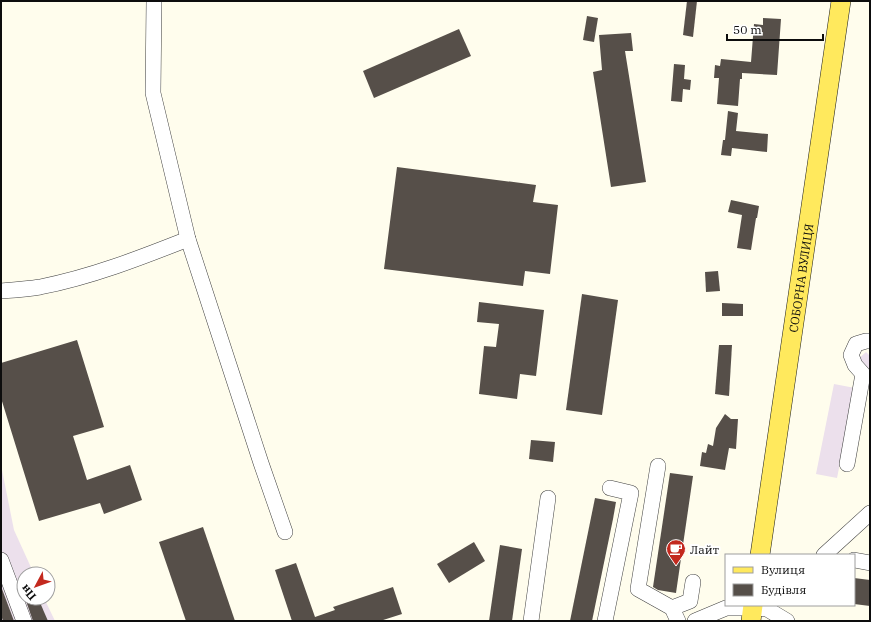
<svg xmlns="http://www.w3.org/2000/svg" width="871" height="622" font-family="'IBM Plex Serif',serif">
<rect width="100%" height="100%" fill="#fffded"/>
<!-- industrial -->
<g fill="#ece0ec">
<path d="M866,352L870,356V374L857,360Z"/>
<path d="M834,384L855,388L837,478L816,474Z"/>
<path d="M1,465L14,530L34,574H24V598H44L55,621H1Z"/>
</g>
<!-- building -->
<g fill="#564f49">
<path d="M687,1H697L693,37L683,35Z"/>
<path d="M587,16L598,18L594,42L583,40Z"/>
<path d="M763,18L781,19L777,75L742,73V79H740L738,106L717,104L719,78H714L715,65L720,66L721,59L751,62L754,24L763,25Z"/>
<path d="M459,29L471,56L374,98L363,71Z"/>
<path d="M631,33L633,51H625L646,182L611,187L593,72L602,70L599,35Z"/>
<path d="M674,64L685,65L684,79L691,80L690,90L683,89L682,102L671,101Z"/>
<path d="M728,111L738,113L736,131L768,134L767,152L732,148L731,156L721,155L723,140H725Z"/>
<path d="M397,167L536,185L533,202L558,205L550,274L525,271L523,286L384,269Z"/>
<path d="M731,200L759,206L757,218H756L751,250L737,248L742,215L728,212Z"/>
<path d="M718,271L720,291L706,292L705,272Z"/>
<path d="M582,294L618,300L602,415L566,410Z"/>
<path d="M479,302L544,310L536,376L520,374L517,399L479,394L484,346L496,347L499,324L477,322Z"/>
<path d="M722,303L743,304V316H722Z"/>
<path d="M77,340L104,427L73,436L87,480L130,465L142,500L104,514L100,503L39,521L1,398V363Z"/>
<path d="M719,345H732L729,396L715,394Z"/>
<path d="M725,414L731,419H738L736,449L729,448L725,470L700,466L702,452L706,453L708,444L713,446L716,428Z"/>
<path d="M531,440L555,442L553,462L529,459Z"/>
<path d="M670,473L693,476L676,593L658,590L653,587Z"/>
<path d="M595,498L616,502L613,519L592,621H570Z"/>
<path d="M203,527L235,621H186L159,542Z"/>
<path d="M474,542L485,561L449,583L437,564Z"/>
<path d="M500,545L522,549L512,621H489Z"/>
<path d="M296,563L315,617L335,610L333,607L393,587L402,614L380,621H292L275,570Z"/>
<path d="M854,578L870,580V606L854,604Z"/>
<path d="M1,589H2L14,621H3L1,615Z"/>
<path d="M25,598H38L48,621H33Z"/>
</g>
<g fill="none" stroke-linecap="round" stroke-linejoin="round">
<!-- minor casing -->
<g stroke="#404040" stroke-width="16">
<g id="minor">
<path d="M154,1L153,93L188,239L261,463L285,532"/>
<path d="M1,291C14,290 28,289 40,287C91,277 140,258 188,239"/>
<path d="M847,464L863,374L855,365L851,355L856,344L866,341H870"/>
<path d="M658,466L638,589L672,608L678,621"/>
<path d="M824,555L870,513"/>
<path d="M1,560L24,621"/>
<path d="M854,560L870,563"/>
<path d="M672,608L690,601L693,582"/>
<path d="M531,621L548,498"/>
<path d="M605,621L631,493L610,488"/>
<path d="M695,621L726,608H753L767,609L787,621"/>
</g>
</g>
<!-- major casing -->
<g stroke="#1e1e1e" stroke-width="20">
<g id="major">
<path id="s1" d="M760,555L841,1"/>
<path d="M751,621L753,605"/>
</g>
</g>
<!-- minor -->
<use href="#minor" stroke="#fff" stroke-width="15"/>
<!-- major -->
<use href="#major" stroke="#ffe95d" stroke-width="19"/>
</g>
<!-- icons -->
<defs>
<g id="cafe-pin" transform="scale(1)"><path d="M0 17L-7.5 6A9.5 9.5 0 1 1 7.5 6Z" fill="#c3291e" stroke="#fff"/><path d="M-5.5-4.5H6V0H3Q3 3.5 0 3.5H-2.5Q-5.5 3.5-5.5 0ZM3-3.2v2h1.7v-2ZM-6 4.5H4V6H-6Z" fill="#fff"/></g>
</defs>
<g fill-rule="evenodd">
<use href="#cafe-pin" x="676" y="549"/>
</g>
<g text-anchor="middle" dominant-baseline="central" stroke-width="4" stroke-linejoin="round" paint-order="stroke">
<!-- street labels -->
<g font-size="12" fill="#0d0d0d" stroke="#fff">
<text stroke="none"><textPath href="#s1" startOffset="280">СОБОРНА ВУЛИЦЯ</textPath></text>
</g>
<!-- poi labels -->
<g font-size="12" fill="#0d0d0d" stroke="#fff" text-anchor="start">
<text x="690" y="549">Лайт</text>
</g>
</g>
<!-- border -->
<rect width="871" height="622" fill="none" stroke="#0d0d0d" stroke-width="4"/>
<!-- legend -->
<rect x="725" y="554" width="130" height="52" fill="#ffffff" stroke="#9e9e9e"/>
<rect x="733" y="567" width="20" height="6" fill="#ffe95d" stroke="#9e9e9e"/>
<text x="761" y="574" font-size="12" fill="#0d0d0d">Вулиця</text>
<rect x="733" y="584" width="20" height="12" fill="#564f49" stroke="#9e9e9e"/>
<text x="761" y="594" font-size="12" fill="#0d0d0d">Будівля</text>
<!-- north arrow -->
<g transform="translate(36 586) rotate(229)"><circle r="19" fill="#ffffff" stroke="#9e9e9e"/>
<path d="M0-3L7 15L0 10L-7 15Z" fill="#c3291e"/>
<text y="-6" font-size="11" font-weight="bold" text-anchor="middle" fill="#0d0d0d">Пн</text>
</g>
<!-- scale -->
<path d="M727 34v6h96v-6" fill="none" stroke="#0d0d0d" stroke-width="2"/>
<text x="733" y="34" font-size="12" fill="#0d0d0d" stroke="#ffffff" stroke-width="3" paint-order="stroke">50 m</text>
</svg>
